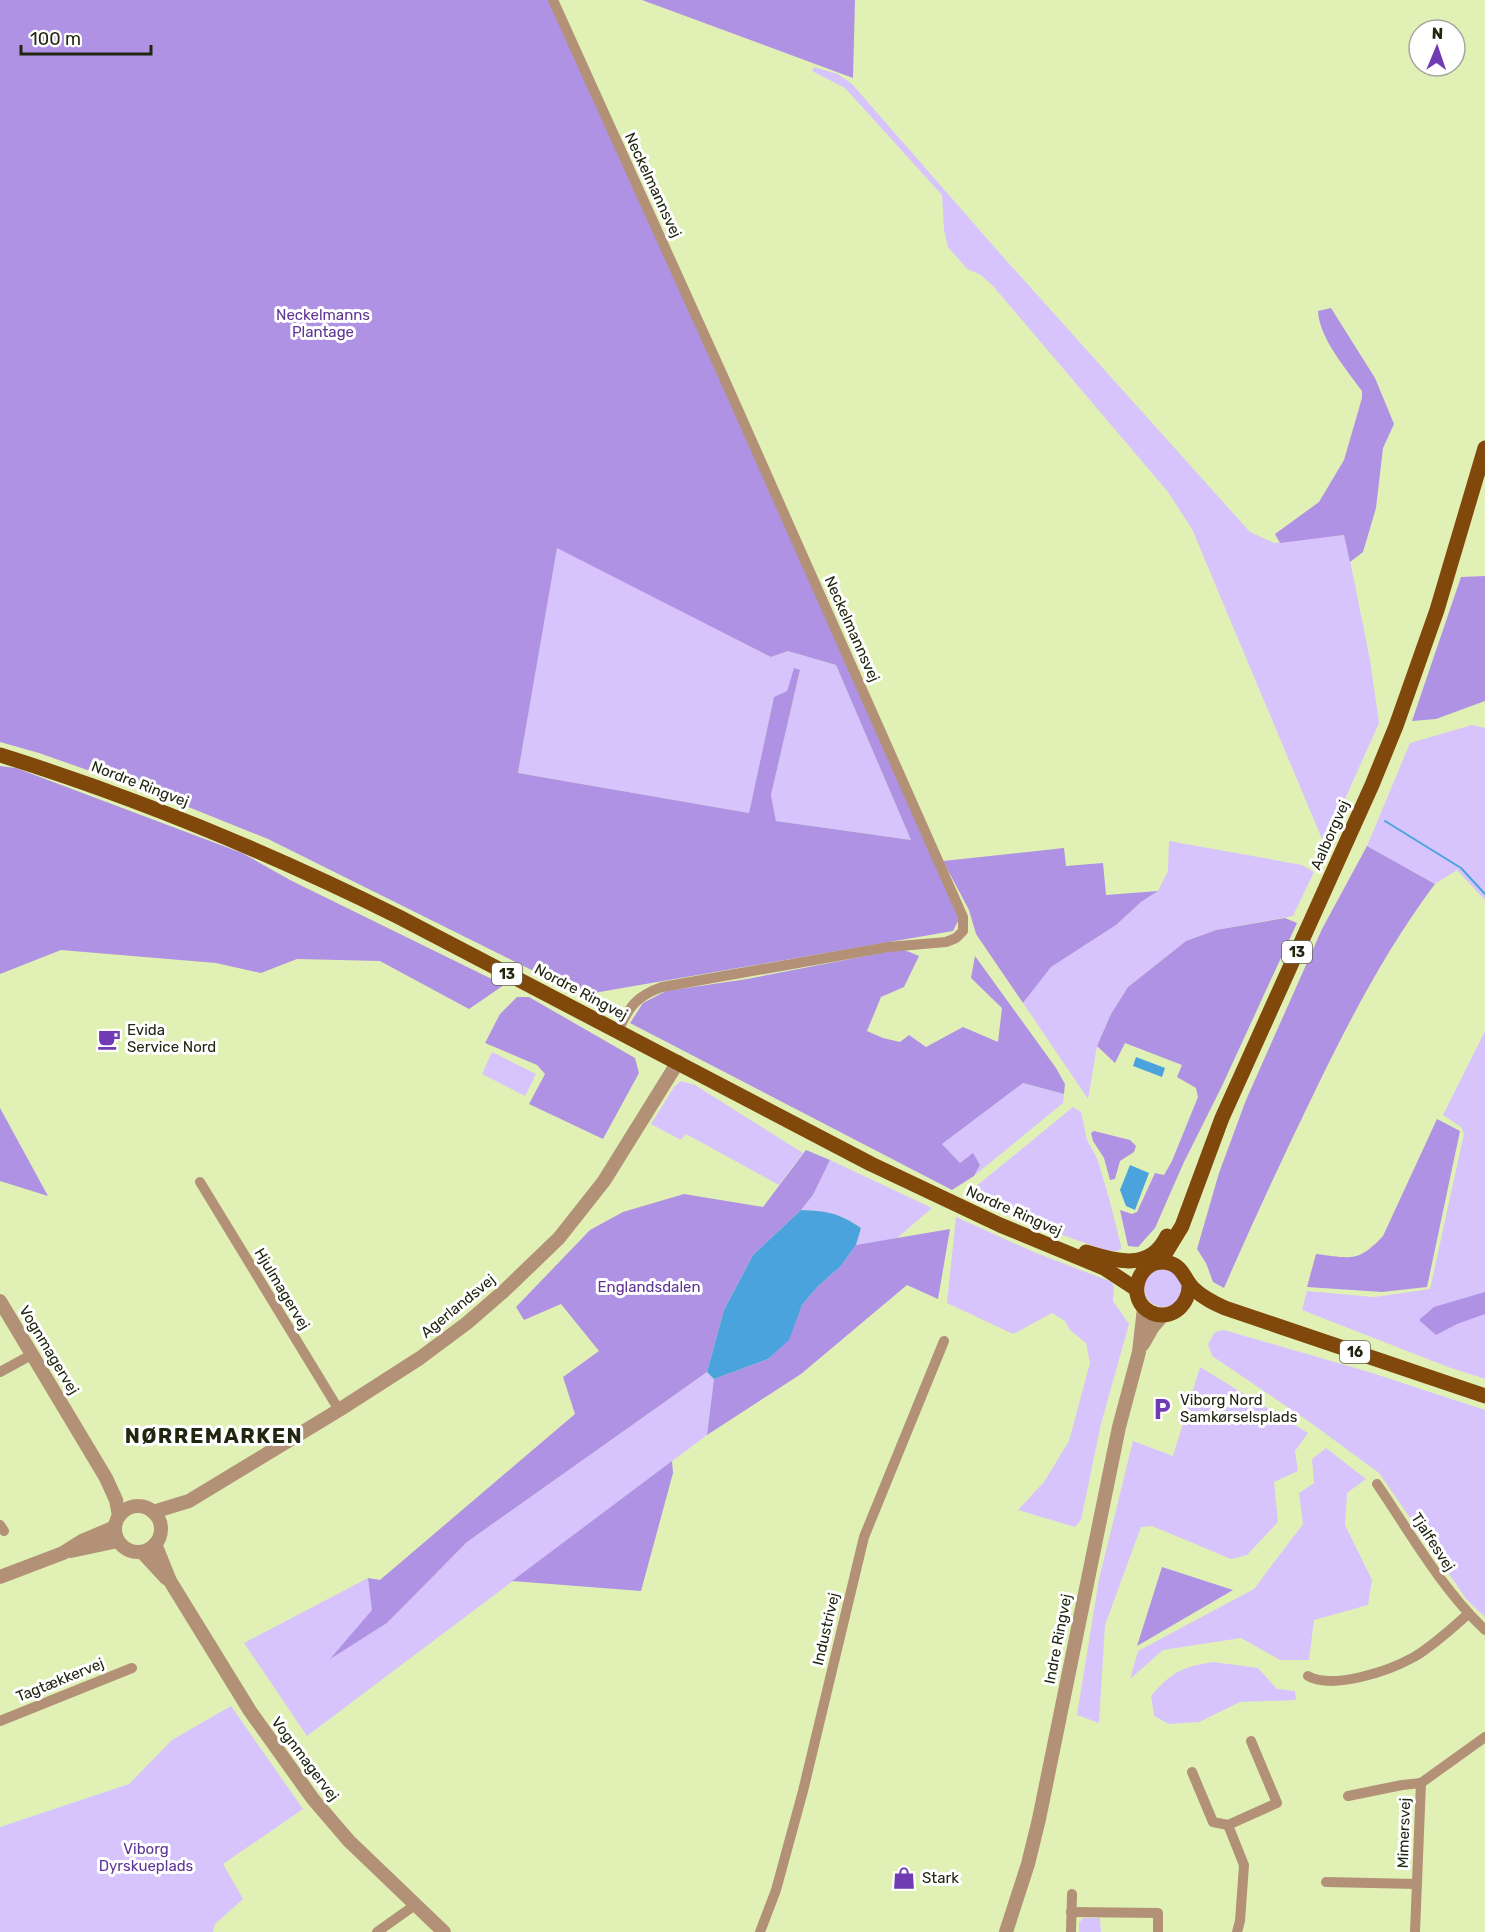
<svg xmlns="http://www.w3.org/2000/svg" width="1485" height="1932" font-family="Rubik,sans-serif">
<rect width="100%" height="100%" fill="#e1f1b6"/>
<!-- green -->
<g fill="#d7c4fd">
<path d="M814,67L838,74L852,84L1004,258L1250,532L1274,543L1345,535L1370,660L1379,723L1329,835L1322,839L1192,529L1168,492L993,286L981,275L967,269L948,247L944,230L942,195L845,88L812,71Z"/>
<path d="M557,547L771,657L788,651L836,665L911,840L776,821L771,795L800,671L794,669L787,691L774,697L749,813L518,773Z"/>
<path d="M1472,725L1485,728V900L1457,870L1435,884L1367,846L1410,743Z"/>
<path d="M1169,841L1302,865L1314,872L1293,916L1216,930L1186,941L1128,987L1111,1014L1097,1046L1088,1099L1023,1003L1051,967L1116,925L1141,902L1158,891L1168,871Z"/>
<path d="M1485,1031V1379L1448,1367L1302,1310L1307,1291L1374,1297L1430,1289L1464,1134L1461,1127L1443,1115Z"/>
<path d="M492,1052L536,1074L525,1096L482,1074Z"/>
<path d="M681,1081L695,1085L803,1153L779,1185L686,1134L681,1140L651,1124L674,1087Z"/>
<path d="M1023,1083L1064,1094L1063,1103L974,1176L980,1165L973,1154L960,1163L942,1144Z"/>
<path d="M1073,1107L1081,1112L1087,1140L1097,1158L1109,1198L1121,1246V1249L1117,1251H1108L1028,1223L1005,1213L1003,1202L974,1188Z"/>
<path d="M830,1160L932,1208L896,1239L856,1245L861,1228C839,1213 828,1211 801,1210L813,1195Z"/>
<path d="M956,1217L1036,1253L1112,1282L1114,1287L1113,1301L1129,1324L1101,1424L1081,1520L1075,1527L1018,1510L1044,1482L1069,1441L1090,1363L1086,1343L1070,1330L1065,1321L1052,1313L1013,1334L947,1303Z"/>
<circle cx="1163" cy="1288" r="19"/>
<path d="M1224,1330L1369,1372L1485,1410V1617L1467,1600L1379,1473L1311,1423L1212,1356L1208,1344L1215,1332Z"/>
<path d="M1200,1367L1308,1433L1295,1451L1298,1471L1274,1482L1278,1522L1247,1555L1231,1559L1152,1526L1141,1527L1105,1625L1099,1723L1077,1715L1099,1579L1133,1441L1173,1456Z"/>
<path d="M707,1372L714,1379L707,1435L307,1736L244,1643L368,1578L373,1610L332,1657L387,1623L467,1542Z"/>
<path d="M1326,1448L1366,1479L1347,1493L1345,1525L1372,1580L1368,1605L1314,1620L1309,1660H1280L1241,1638L1163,1650L1130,1679L1138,1651L1254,1589L1303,1524L1299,1493L1314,1483L1312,1459Z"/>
<path d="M1213,1662L1258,1668L1277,1689L1295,1691L1296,1700L1240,1702L1199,1722L1169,1724L1154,1716L1151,1696C1172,1672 1181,1667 1213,1662Z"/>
<path d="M231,1706L303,1809L223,1864L243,1899L215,1924L213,1932H0V1827L129,1784L172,1740Z"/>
<path d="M1083,1918H1100L1101,1932H1079V1923Z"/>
</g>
<!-- forest -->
<g fill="#b092e4" fill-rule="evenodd">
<path d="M0,0H558L959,919L953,931L582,995L268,839L161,796L39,753L0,742ZM557,548L771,657L788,651L836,665L911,840L776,821L771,795L800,670L794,668L787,691L774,697L749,813L518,773Z"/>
<path d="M642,0H855L853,78Z"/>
<path d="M1331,308L1375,378L1394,424L1383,448L1376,508L1363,552L1350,562L1344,535L1280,543L1275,534L1319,502L1344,460L1362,398V391C1347,370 1319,338 1318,311Z"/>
<path d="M1485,576V701L1436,719L1412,721L1461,577Z"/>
<path d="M0,766L16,768L242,853L292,881L504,985L469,1009L380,961L297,959L261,973L216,963L61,950L0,974Z"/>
<path d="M1367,846L1435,884C1387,948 1351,1017 1316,1089C1284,1155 1253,1221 1224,1288L1213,1282L1206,1263L1197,1249L1219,1173L1246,1100L1322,929Z"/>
<path d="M1064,848L1066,866L1103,863L1106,895L1158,891L1141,902L1116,925L1051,967L1023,1003L976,934L969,910L943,861Z"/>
<path d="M1285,918L1297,923L1222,1086L1184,1162L1155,1228L1138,1247L1128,1246L1120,1210L1132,1214L1137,1212L1155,1173L1164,1175L1172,1161L1198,1097L1196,1088L1177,1077L1182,1065L1125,1043L1115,1063L1097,1046L1111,1014L1128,987L1186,941L1216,930Z"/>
<path d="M902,949L919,956L904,987L881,997L867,1031L883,1038L900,1042L909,1035L926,1047L963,1027L998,1042L1002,1008L971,978L975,956L1056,1068L1065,1084L1064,1094L1023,1083L942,1144L960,1163L973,1153L980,1165L974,1176L952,1190L630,1023L643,1003L666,991L747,979Z"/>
<path d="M517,997H529L635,1058L639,1073L603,1139L529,1104L545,1074L537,1065L485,1043L500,1014Z"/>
<path d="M0,1108L48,1196L0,1181Z"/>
<path d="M1437,1119L1460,1131L1427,1287L1382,1292L1307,1287L1316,1254C1351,1258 1358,1263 1383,1236Z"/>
<path d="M1094,1131L1130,1140L1136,1146L1134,1152L1120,1161L1115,1179L1110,1180L1104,1158L1093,1141L1091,1133Z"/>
<path d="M806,1150L830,1160L813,1195L801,1210L753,1255L724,1310L707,1372L467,1542L387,1623L330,1659L372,1610L368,1578L380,1580L575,1414L563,1377L599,1351L561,1304L524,1320L516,1307L590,1230L623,1212L684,1194L763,1207Z"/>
<path d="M950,1229L938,1299L907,1285L801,1374L707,1435L714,1379L768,1359L788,1340L802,1305L818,1286L840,1267L856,1245Z"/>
<path d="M1485,1292V1314L1457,1324L1436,1335L1419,1320L1434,1307Z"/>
<path d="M672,1461L673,1473L641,1591L512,1581Z"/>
<path d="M1162,1567L1233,1590L1137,1646Z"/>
</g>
<!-- water -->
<g fill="#4aa3dc">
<path d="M1136,1057L1165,1068L1162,1077L1133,1066Z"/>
<path d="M1130,1165L1149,1173L1135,1210L1126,1206L1120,1190Z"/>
<path d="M801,1210C828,1211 839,1213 861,1228L856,1245L840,1267L818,1286L802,1305L789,1340L768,1359L714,1379L707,1372L724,1310L753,1255Z"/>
</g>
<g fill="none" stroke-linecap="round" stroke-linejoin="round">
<!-- stream -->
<path stroke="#4aa3dc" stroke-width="2" d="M1385,821L1461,868L1485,894"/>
<!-- minor -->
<g stroke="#b29177" stroke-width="10">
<path d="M553,0L724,378L963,917V931L956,938L946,942L888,947L662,987C636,996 629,1007 618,1031"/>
<path d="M200,1182L339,1410"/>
<path d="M0,1372L33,1354"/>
<path d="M1377,1484C1411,1534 1441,1588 1485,1630"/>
<path d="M0,1525L4,1531"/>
<path d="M1308,1676C1333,1690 1389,1671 1414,1657C1434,1645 1451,1629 1468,1614"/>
<path d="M0,1721L132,1668"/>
<path d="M1192,1772L1213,1822L1228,1825L1244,1865L1240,1921L1237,1932"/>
<path d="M1348,1796L1402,1785L1421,1783"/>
<path d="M1228,1825L1277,1803L1251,1741"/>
<path d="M1326,1882L1417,1884"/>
<path d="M1071,1912L1158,1913V1932"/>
<path d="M377,1932L415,1905"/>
<path d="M760,1932L776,1890L803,1791L864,1537L944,1341"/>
<path d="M1071,1932L1072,1894"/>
<path d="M1415,1932L1421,1783L1485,1737"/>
</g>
<!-- tertiary -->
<g stroke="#b29177" stroke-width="14">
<path d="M0,1301L106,1478L116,1500L119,1516"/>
<path d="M1143,1344L1152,1328L1163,1315"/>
<circle cx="138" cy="1529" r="23"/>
<path d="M153,1512L189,1501L339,1410L420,1358L467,1323L505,1290L559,1238L604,1181L678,1062"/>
<path d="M155,1544L170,1581L250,1711L313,1799L349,1841L444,1932"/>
<path d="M71,1551L118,1541"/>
<path d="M142,1552L166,1578"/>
<path d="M0,1577L63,1553L82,1541L115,1527"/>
<path d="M1006,1932L1028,1864L1039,1819L1119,1427L1139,1352L1144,1308"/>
</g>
<!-- primary -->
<g stroke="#80480b" stroke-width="15">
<path d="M0,755C138,798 270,853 399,917L871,1164L1000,1225L1104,1268L1136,1289"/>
<path d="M1086,1252C1116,1261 1150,1272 1167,1236"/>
<path d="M1160,1262L1182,1226L1222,1118L1372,785L1396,726L1437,610L1485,448"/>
<path d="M1189,1284C1190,1304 1172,1321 1152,1313C1123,1300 1139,1255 1169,1263C1184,1267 1184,1280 1194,1289C1203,1298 1214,1303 1225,1308L1485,1396"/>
</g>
</g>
<!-- icons -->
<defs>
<g id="cafe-bare" transform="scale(1.8)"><path d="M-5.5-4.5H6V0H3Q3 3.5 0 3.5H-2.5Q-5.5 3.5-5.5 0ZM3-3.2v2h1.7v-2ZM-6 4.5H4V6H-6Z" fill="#713cb3" stroke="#fff" stroke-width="2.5" paint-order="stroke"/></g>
<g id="parking-bare" transform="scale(1.8)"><path d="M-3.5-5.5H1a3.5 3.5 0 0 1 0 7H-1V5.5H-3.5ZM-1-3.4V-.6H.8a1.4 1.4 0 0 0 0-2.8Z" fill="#713cb3" stroke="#fff" stroke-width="2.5" paint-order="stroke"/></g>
<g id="shop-bare" transform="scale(1.8)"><path d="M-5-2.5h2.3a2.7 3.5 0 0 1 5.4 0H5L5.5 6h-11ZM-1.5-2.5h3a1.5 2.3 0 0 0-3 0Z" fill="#713cb3" stroke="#fff" stroke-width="2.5" paint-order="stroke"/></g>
</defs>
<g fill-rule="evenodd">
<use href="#cafe-bare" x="109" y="1039"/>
<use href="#parking-bare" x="1162" y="1409"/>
<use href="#shop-bare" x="904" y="1878"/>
</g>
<g text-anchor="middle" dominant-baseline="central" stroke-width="6" stroke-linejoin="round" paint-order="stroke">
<!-- shield labels -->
<g fill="#fff" stroke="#646758" stroke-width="1.5">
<rect x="1282" y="941" width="30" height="22" rx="4.5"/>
<rect x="492" y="963" width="30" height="22" rx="4.5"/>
<rect x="1340" y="1341" width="30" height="22" rx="4.5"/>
</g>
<g font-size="14" font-weight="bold" fill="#212610">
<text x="1297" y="952">13</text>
<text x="507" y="974">13</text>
<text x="1355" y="1352">16</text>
</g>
<!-- street labels -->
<g font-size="15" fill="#212610" stroke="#fff">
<text transform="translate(653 185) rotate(65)">Neckelmannsvej</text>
<text transform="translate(852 629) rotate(66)">Neckelmannsvej</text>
<text transform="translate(140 784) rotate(21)">Nordre Ringvej</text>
<text transform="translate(1330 835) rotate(-66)">Aalborgvej</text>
<text transform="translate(581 992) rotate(28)">Nordre Ringvej</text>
<text transform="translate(1014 1211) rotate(24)">Nordre Ringvej</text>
<text transform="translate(282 1289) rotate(59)">Hjulmagervej</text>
<text transform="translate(458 1306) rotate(-39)">Agerlandsvej</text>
<text transform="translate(49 1350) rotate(59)">Vognmagervej</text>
<text transform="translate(1433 1542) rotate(57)">Tjalfesvej</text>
<text transform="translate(826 1629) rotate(-77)">Industrivej</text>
<text transform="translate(1058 1639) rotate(-79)">Indre Ringvej</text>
<text transform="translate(60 1680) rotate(-22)">Tagtækkervej</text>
<text transform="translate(305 1759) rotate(53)">Vognmagervej</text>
<text transform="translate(1404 1833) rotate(-88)">Mimersvej</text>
</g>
<!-- park labels -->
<g font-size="15" fill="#5e3494" stroke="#fff">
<text x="323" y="315">Neckelmanns<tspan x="323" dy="17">Plantage</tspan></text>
<text x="649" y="1287">Englandsdalen</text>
<text x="146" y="1849">Viborg<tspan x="146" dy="17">Dyrskueplads</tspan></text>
</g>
<!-- poi labels -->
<g font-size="15" fill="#212610" stroke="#fff" text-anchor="start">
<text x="127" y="1030">Evida<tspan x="127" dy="17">Service Nord</tspan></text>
<text x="1180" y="1400">Viborg Nord<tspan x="1180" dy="17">Samkørselsplads</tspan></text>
<text x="922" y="1878">Stark</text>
</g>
<!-- district labels -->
<g font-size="21" font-weight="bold" letter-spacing="1.5" fill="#212610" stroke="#fff">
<text x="214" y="1435">NØRREMARKEN</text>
</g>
</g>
<!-- north arrow -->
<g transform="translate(1437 48) rotate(2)"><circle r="28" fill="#ffffff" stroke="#a6a89f" stroke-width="1.5"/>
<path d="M0-4.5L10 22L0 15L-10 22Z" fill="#713cb3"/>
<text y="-9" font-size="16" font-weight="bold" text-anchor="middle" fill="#212610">N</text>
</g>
<!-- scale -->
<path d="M21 45v9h130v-9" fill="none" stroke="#212610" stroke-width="3"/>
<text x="30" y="45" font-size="18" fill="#212610" stroke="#ffffff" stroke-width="4.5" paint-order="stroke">100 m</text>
</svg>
